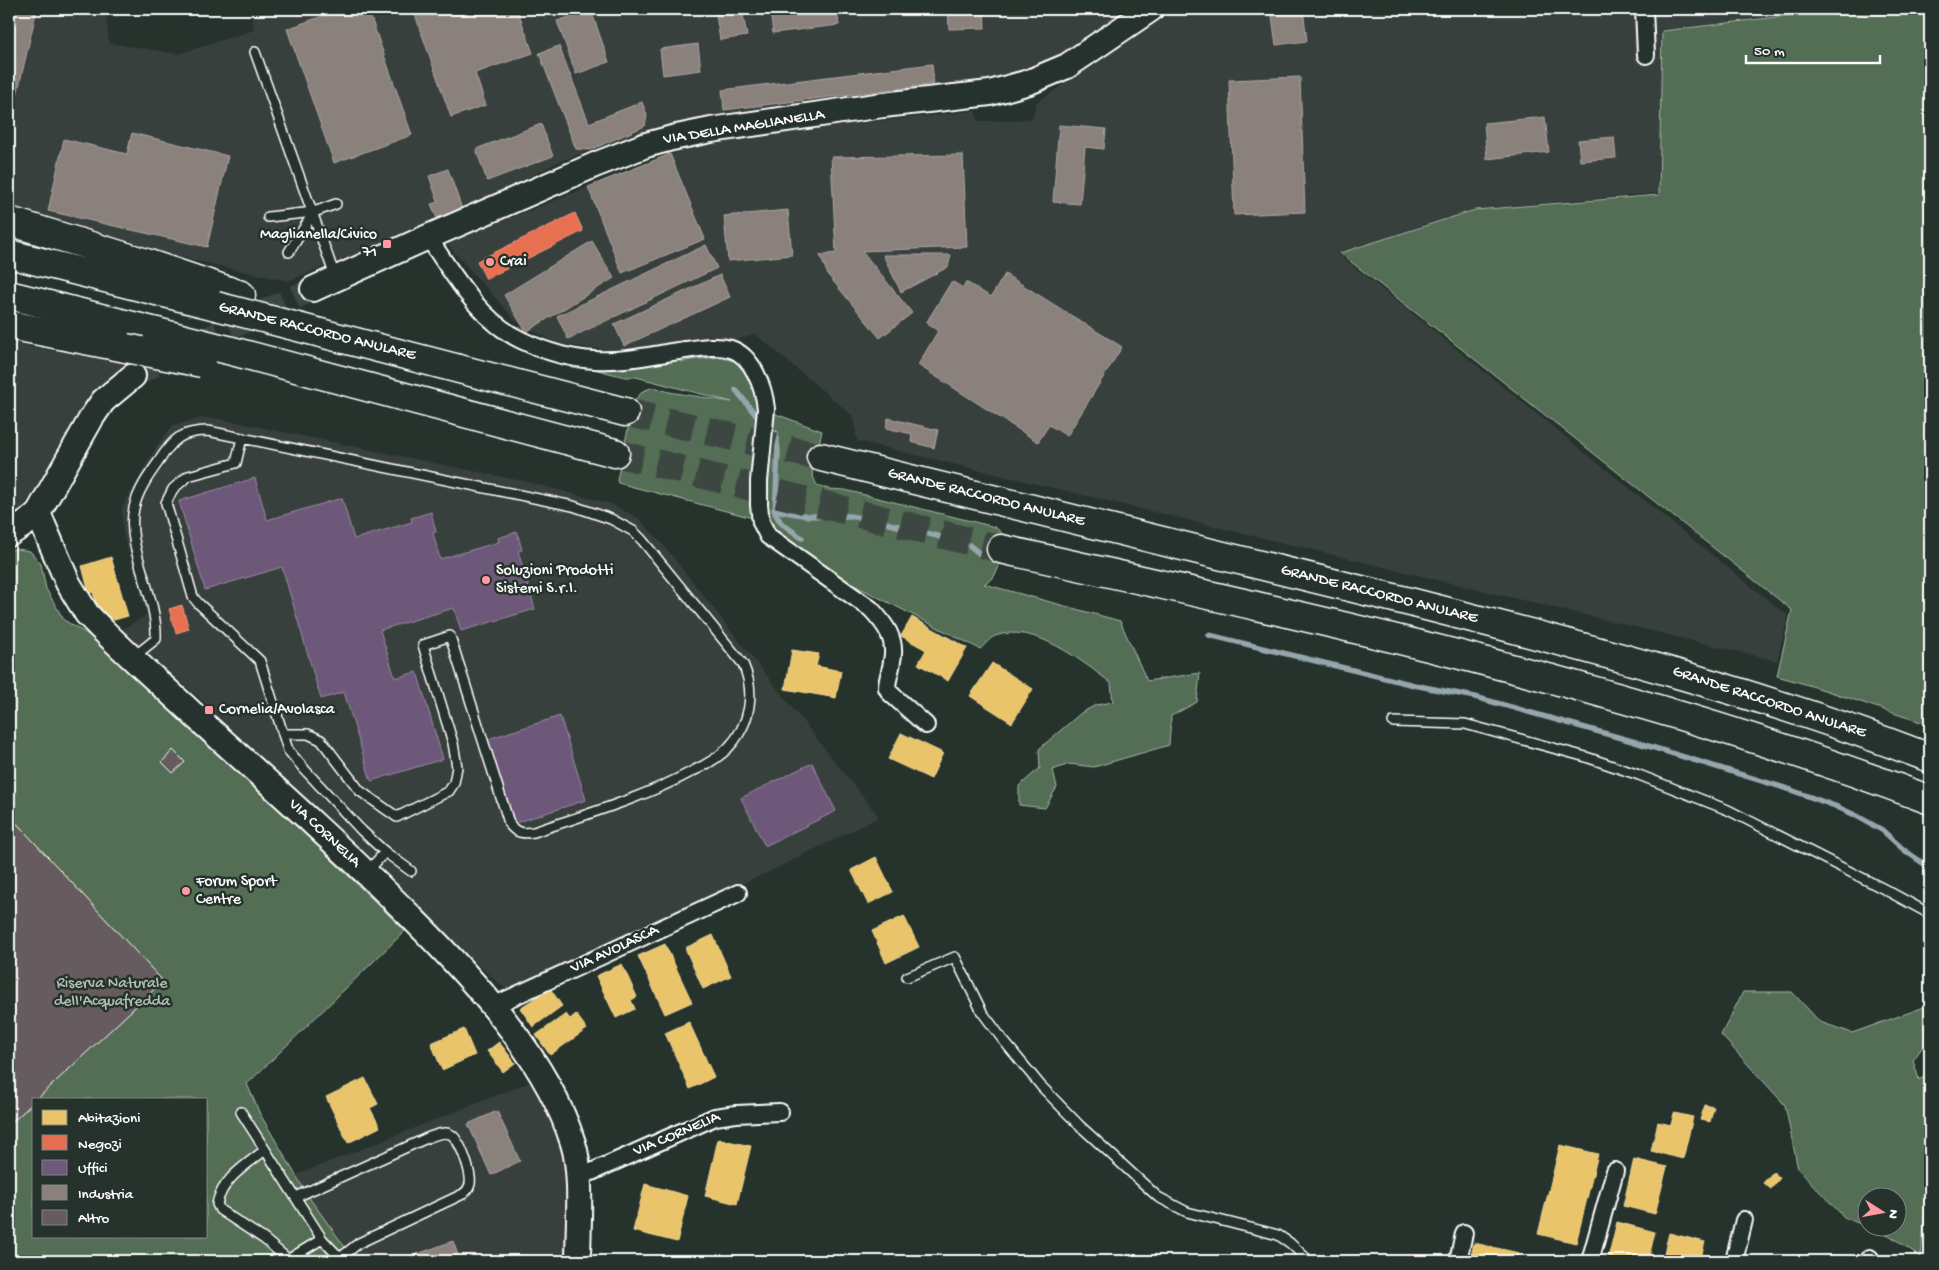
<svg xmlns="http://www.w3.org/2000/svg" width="1939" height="1270" font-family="'Gochi Hand',sans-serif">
<rect width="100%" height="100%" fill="#26332d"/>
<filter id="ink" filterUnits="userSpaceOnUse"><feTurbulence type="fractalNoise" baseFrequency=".02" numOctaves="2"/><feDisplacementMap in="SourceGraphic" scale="10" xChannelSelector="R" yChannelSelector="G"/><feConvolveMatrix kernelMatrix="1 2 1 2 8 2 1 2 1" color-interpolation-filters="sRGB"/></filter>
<g filter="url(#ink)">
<!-- built -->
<g fill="#393f3c">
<path d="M9,9H105L109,43L178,54L254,30L251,9H1129L1072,48L1031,69L990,79L912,93L700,119L653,129L560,161L422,231L353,255L288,281L179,257L9,206Z"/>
<path d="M1177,9H1833L1661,30L1659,193L1476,209L1337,253L1788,616L1777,661L857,441L853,416L755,334L731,342L608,350L558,344L516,321L446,243L711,139L975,111L978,121H1011L1032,118L1037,102Z"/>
<path d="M9,341L36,348L126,362L83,411L47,473L14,519L9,521Z"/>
<path d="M203,418L220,419L532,483L611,504L638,518L660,541L879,817L773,870L506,989L473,961L199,698L121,630L147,615L123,533L122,508L158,444L173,425Z"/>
<path d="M533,1081L570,1169L573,1261H271L279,1144L296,1175Z"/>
</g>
<!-- green -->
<g fill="#536e55" stroke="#a9b6aa" fill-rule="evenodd">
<path d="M1842,9H1930V725C1879,709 1829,690 1777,676L1792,610L1340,253L1475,210L1659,195L1662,31Z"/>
<path d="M712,354L734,357L748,369L760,409L753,518L618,483L617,480L631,415L636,399L643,391L654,387L669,392L732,402L636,377H625L578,365L644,364L679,359L681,362L687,361L686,357Z"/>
<path d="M773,413L822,431L812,474L817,486L829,489L845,490L995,527L1005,536L998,569L993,578L984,584L1120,621L1147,681L1200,673L1197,702L1171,716L1169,745L1094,767L1069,764L1053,770L1057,787L1045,808L1019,805V786L1040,768L1039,749L1081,713L1096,705L1113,702L1111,683C1082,661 1034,622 995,636C990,638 985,645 980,649L852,584L777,534L768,516L766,506Z"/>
<path d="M17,549L30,551L41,564L46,589L64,620L100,642L144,687L213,747L323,851L405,931L247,1084L260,1114L308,1196L355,1261H9V550ZM34,1099H206V1236H34Z"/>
<path d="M1743,992H1792L1820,1022L1852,1033L1930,1005V1037L1913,1060L1919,1080L1930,1073V1186H1927L1921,1257L1889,1235L1869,1228H1896V1198H1866V1226L1845,1218L1798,1169L1785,1105L1721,1035Z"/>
</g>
<!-- homes -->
<g fill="#e9c46a" stroke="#f0d697">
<path d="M111,557L128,616L114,620L98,611L93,592L89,593L82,566Z"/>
<path d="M912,617L967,648L948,681L918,664L926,650L901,636Z"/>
<path d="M792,650L819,654L816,666L841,671L836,698L785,689Z"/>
<path d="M992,663L1033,689L1012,723L970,696Z"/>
<path d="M901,733L943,753L931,779L888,759Z"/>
<path d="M876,857L893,892L868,904L851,870Z"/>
<path d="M904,916L919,947L886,963L872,931Z"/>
<path d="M713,935L731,976L703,989L685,948Z"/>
<path d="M665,944L692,1002L665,1014L638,956Z"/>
<path d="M622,964L637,997L631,1000L635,1009L616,1018L596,976Z"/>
<path d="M550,988L562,1006L533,1027L520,1008Z"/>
<path d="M566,1014L570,1019L576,1014L587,1029L550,1055L536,1035Z"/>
<path d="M689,1022L714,1077L690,1089L665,1033Z"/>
<path d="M464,1029L475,1055L442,1070L431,1043Z"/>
<path d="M499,1042L515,1063L503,1072L487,1051Z"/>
<path d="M365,1078L378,1104L370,1108L380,1127L348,1143L326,1097Z"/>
<path d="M1705,1105L1714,1107L1710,1122L1700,1120Z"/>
<path d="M1674,1113L1693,1117L1683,1159L1651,1151L1658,1122L1671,1125Z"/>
<path d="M718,1139L751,1146L737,1204L705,1196Z"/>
<path d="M1560,1145L1598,1154L1576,1243L1538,1234Z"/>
<path d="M1634,1159L1667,1167L1655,1214L1623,1206Z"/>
<path d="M1773,1172L1780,1178L1771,1189L1763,1183Z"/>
<path d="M645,1184L688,1196L677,1242L633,1231Z"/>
<path d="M1617,1222L1655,1232L1648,1261H1620L1608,1258Z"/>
<path d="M1669,1233L1705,1242L1700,1261H1662Z"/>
<path d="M1474,1243L1519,1253L1517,1261H1470Z"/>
</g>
<!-- shops -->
<g fill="#e76f51" stroke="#ee9a85">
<path d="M575,213L583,231L486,279L477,261Z"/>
<path d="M182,605L189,629L176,633L169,609Z"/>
</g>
<!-- offices -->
<g fill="#6d597a" stroke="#998ba2">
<path d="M255,478L267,520L342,498L354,539L412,522L411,518L431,512L436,532L433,533L440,559L499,542L498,538L517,532L522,550L518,551L535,609L461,631L454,608L380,630L395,678L417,672L443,759L371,781L344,692L321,699L282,567L205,590L179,501Z"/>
<path d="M560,716L586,800L515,823L488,739Z"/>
<path d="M812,763L836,811L765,846L741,798Z"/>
</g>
<!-- industry -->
<g fill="#8a817c" stroke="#ada7a3">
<path d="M9,9H37L9,129Z"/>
<path d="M323,9H368L412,135L334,163L287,29L325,15Z"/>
<path d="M413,9H517L533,53L475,73L486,105L451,117Z"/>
<path d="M715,9H742L747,36L720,40Z"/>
<path d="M770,9H837L839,25L773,33Z"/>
<path d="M948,9H984L985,28L949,29Z"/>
<path d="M1271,9H1303L1307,41L1276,45Z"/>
<path d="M1660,9H1718L1660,14Z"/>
<path d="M591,10L609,62L576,74L557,21Z"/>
<path d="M698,44L701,70L663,75L660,49Z"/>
<path d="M559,46L589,123L642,102L647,115L645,126L590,150L576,149L539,53Z"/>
<path d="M932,64L934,84L724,110L722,90Z"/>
<path d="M1300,77L1305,212L1234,215L1229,80Z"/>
<path d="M1545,117L1549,152L1487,159L1484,123Z"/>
<path d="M541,124L553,156L487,181L476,149Z"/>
<path d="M1059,125L1106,129L1104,149L1085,147L1080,204L1053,202Z"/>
<path d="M132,133L228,156L207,247L48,211L64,139L127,154Z"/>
<path d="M1614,137L1616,158L1580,161L1578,140Z"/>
<path d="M670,154L705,239L622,273L588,187Z"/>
<path d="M963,155L967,247L862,251L912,313L880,338L828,275L820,255L836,253L831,157Z"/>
<path d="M448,169L462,209L437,218L431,204L438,202L429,176Z"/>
<path d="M788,210L792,255L728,261L724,216Z"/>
<path d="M592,241L614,278L526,332L504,295Z"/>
<path d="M706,245L717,268L568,339L557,316Z"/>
<path d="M883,255H951L948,267L901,292Z"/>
<path d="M1005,274L1122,347L1067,436L1049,425L1038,442L918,365L938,331L926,323L950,284L953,282L963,288L966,282L991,297Z"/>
<path d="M720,275L730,297L624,346L614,324Z"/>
<path d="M888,418L938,430L934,448L911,442L912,434L886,428Z"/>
<path d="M497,1111L520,1161L491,1175L468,1124Z"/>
<path d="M453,1241L460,1261H398Z"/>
</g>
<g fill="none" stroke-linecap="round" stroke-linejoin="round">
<!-- stream -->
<g stroke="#95a6ac" stroke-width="5.5">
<path d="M688,358L719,355L735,359"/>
<path d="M736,390L759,419"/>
<path d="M776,433L778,451L775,513L781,523L802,538"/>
<path d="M774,510L808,516H849L874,520L953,540L969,545L980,554"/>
<path d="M1209,635L1414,685L1475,697L1632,741L1791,790L1835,806L1855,815L1882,830L1904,850L1930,868"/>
</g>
</g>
<!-- building -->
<g fill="#665c5f" stroke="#fff">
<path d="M173,750L185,762L173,773L162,762Z"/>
<path d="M9,815L163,981L37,1099H34V1102L9,1125Z"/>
</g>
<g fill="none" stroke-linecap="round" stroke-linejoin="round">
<!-- secondary-tunnel -->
<path stroke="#3c4742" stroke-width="24" stroke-dasharray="24 12" stroke-linecap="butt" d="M133,376L176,353L313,289"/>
<!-- highway-tunnel -->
<g stroke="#3c4742" stroke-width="28" stroke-dasharray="28 14" stroke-linecap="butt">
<path d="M625,412L821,457"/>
<path d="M615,453L1001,549"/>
</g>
<!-- lane casing -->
<g stroke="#fff" stroke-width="12">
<g id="lane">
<path d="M255,52L336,279"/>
<path d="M268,217L314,212L336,204"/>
<path d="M289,252L314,212"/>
<path d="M132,658L156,639C158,595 125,549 134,508C138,490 149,475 159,461C173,439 181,431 208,431L573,506L611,519L633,531L642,540L743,664C756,693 750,725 728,748C718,758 706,765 693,771C643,798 587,814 534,832C523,834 514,833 509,823L450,636L423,645L453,743L457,767L454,783L449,791L397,817L360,791L321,740L308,734H283L260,661L198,603L193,597L166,503L173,489L188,476L236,463L242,438"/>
<path d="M1393,722L1465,724L1586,757L1639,775L1728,810L1884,889L1930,914"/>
<path d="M283,734L288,750L305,770L361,830L385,852L411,871"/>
<path d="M367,872L385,852"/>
<path d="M907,977L955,957L982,1012L1003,1040L1041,1086L1079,1125L1158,1197L1187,1212L1278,1235L1290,1243L1309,1261"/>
<path d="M241,1112L322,1239L343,1261"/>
<path d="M265,1150C246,1165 222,1179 217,1204L220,1210L264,1239L290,1261"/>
<path d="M296,1197L427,1138C433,1136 443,1131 450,1134C460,1138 472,1174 470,1184C469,1188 466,1192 463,1194L359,1243L340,1258"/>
<path d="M289,1259L322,1239"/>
</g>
</g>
<!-- street casing -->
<g stroke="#fff" stroke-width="20">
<g id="street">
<path d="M1644,9L1646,55"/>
<path d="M428,237C453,274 479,320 521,340C544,351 570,359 595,360C624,362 656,354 685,350C700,348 716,345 731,349C753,356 764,388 766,409"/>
<path d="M761,522L768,536L871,609C885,624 897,639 892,661C891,671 887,679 887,688L890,693L926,725"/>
<path d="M493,1006L738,893"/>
<path d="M578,1178L715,1117L736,1114L780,1112"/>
<path d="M1458,1261L1464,1233"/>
<path d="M1590,1261L1615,1171"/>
<path d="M1734,1261L1744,1220"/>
<path d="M1869,1261L1870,1258"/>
</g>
</g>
<!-- secondary casing -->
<g stroke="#fff" stroke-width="28">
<g id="secondary">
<path d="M313,289L428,237L597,164L646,145L672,138L711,130L883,105L990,93L1029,82L1067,66L1151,9"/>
<path d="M38,513L68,583L87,614C121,650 159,682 195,716C268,782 342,848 412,918C473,979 547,1059 573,1143C583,1174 578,1228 578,1261"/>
<path d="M9,534L25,524L38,513L92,417L103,401L133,376"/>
</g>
</g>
<!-- highway casing -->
<g stroke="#fff" stroke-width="31">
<g id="highway">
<path d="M9,221L146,263L241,295"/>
<path d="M9,254L216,306"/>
<path d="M9,295L157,332"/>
<path d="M9,325L126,348"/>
<path d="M290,325L625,412"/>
<path d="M228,350L615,453"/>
<path d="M821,457C1017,506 1214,552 1410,602C1586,647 1761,693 1930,758"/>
<path d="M1001,549C1314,618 1630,686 1930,800"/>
</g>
</g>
<!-- lane -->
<use href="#lane" stroke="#26332d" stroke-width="9"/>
<!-- street -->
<use href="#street" stroke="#26332d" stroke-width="16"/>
<!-- secondary -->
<use href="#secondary" stroke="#26332d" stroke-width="24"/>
<!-- highway -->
<use href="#highway" stroke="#26332d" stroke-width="28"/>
<!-- street-bridge casing -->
<g stroke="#fff" stroke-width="20" stroke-linecap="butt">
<path id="street-bridge" d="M761,522L759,505V481L766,409"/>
</g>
<!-- highway-bridge casing -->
<g stroke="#fff" stroke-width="31" stroke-linecap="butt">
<g id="highway-bridge">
<path d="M216,306L290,325"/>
<path d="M157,332L228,350"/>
<path d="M126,348L202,363"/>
</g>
</g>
<!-- street-bridge -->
<use href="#street-bridge" stroke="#26332d" stroke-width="16"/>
<!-- highway-bridge -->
<use href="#highway-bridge" stroke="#26332d" stroke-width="28"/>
</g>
</g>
<!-- markers -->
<g fill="#ff9aa2" stroke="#26332d" stroke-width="2">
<rect x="382" y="239" width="10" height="10" rx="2.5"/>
<circle cx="490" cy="262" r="5"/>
<circle cx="486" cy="580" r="5"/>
<rect x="204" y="705" width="10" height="10" rx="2.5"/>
<circle cx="186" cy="891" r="5"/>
</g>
<g text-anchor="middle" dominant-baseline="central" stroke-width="5" stroke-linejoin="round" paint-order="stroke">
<!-- street labels -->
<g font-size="16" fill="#fff" stroke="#26332d">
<text transform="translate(744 128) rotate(-9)">VIA DELLA MAGLIANELLA</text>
<text transform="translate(317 332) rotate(14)">GRANDE RACCORDO ANULARE</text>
<text transform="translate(986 498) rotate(14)">GRANDE RACCORDO ANULARE</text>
<text transform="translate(1379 595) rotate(14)">GRANDE RACCORDO ANULARE</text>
<text transform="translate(1769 703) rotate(18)">GRANDE RACCORDO ANULARE</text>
<text transform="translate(324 834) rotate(43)">VIA CORNELIA</text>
<text transform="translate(615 950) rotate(-25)">VIA AVOLASCA</text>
<text transform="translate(677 1135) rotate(-23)">VIA CORNELIA</text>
</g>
<!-- poi labels -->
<g font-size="16" fill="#fff" stroke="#26332d" text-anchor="start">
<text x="377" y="235" text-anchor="end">Maglianella/Civico<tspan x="377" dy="18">71</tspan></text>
<text x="500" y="262">Crai</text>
<text x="496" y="571">Soluzioni Prodotti<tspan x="496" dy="18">Sistemi S.r.l.</tspan></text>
<text x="219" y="710">Cornelia/Avolasca</text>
<text x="196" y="882">Forum Sport<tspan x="196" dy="18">Centre</tspan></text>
</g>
<!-- park labels -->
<g font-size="16" fill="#b2beb2" stroke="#26332d">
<text x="112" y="984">Riserva Naturale<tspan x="112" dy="18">dell'Acquafredda</tspan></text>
</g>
</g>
<!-- margin -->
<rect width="1939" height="1270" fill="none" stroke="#26332d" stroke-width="30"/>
<rect x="15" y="15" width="1909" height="1240" fill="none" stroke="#fff" stroke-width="2" filter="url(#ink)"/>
<!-- legend -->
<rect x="32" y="1098" width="175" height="140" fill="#26332d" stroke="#7d8581"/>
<rect x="42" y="1110" width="25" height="15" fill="#e9c46a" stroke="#7d8581"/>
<text x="78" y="1122" font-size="15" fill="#ffffff">Abitazioni</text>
<rect x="42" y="1135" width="25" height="15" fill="#e76f51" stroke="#7d8581"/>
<text x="78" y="1148" font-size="15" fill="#ffffff">Negozi</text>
<rect x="42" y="1160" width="25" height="15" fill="#6d597a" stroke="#7d8581"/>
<text x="78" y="1172" font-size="15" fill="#ffffff">Uffici</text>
<rect x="42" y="1185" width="25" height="15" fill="#8a817c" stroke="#7d8581"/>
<text x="78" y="1198" font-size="15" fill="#ffffff">Industria</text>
<rect x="42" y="1210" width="25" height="15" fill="#665c5f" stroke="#7d8581"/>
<text x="78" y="1222" font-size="15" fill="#ffffff">Altro</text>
<!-- north arrow -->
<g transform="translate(1882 1212) rotate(101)"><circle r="24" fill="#26332d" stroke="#7d8581"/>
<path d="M0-4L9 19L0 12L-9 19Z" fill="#ff9aa2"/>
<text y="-8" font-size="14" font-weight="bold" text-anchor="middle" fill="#ffffff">N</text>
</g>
<!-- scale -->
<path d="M1746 55v8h134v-8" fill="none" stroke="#ffffff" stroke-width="2.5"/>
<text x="1754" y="55" font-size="15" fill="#ffffff" stroke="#26332d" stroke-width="4" paint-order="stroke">50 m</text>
</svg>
